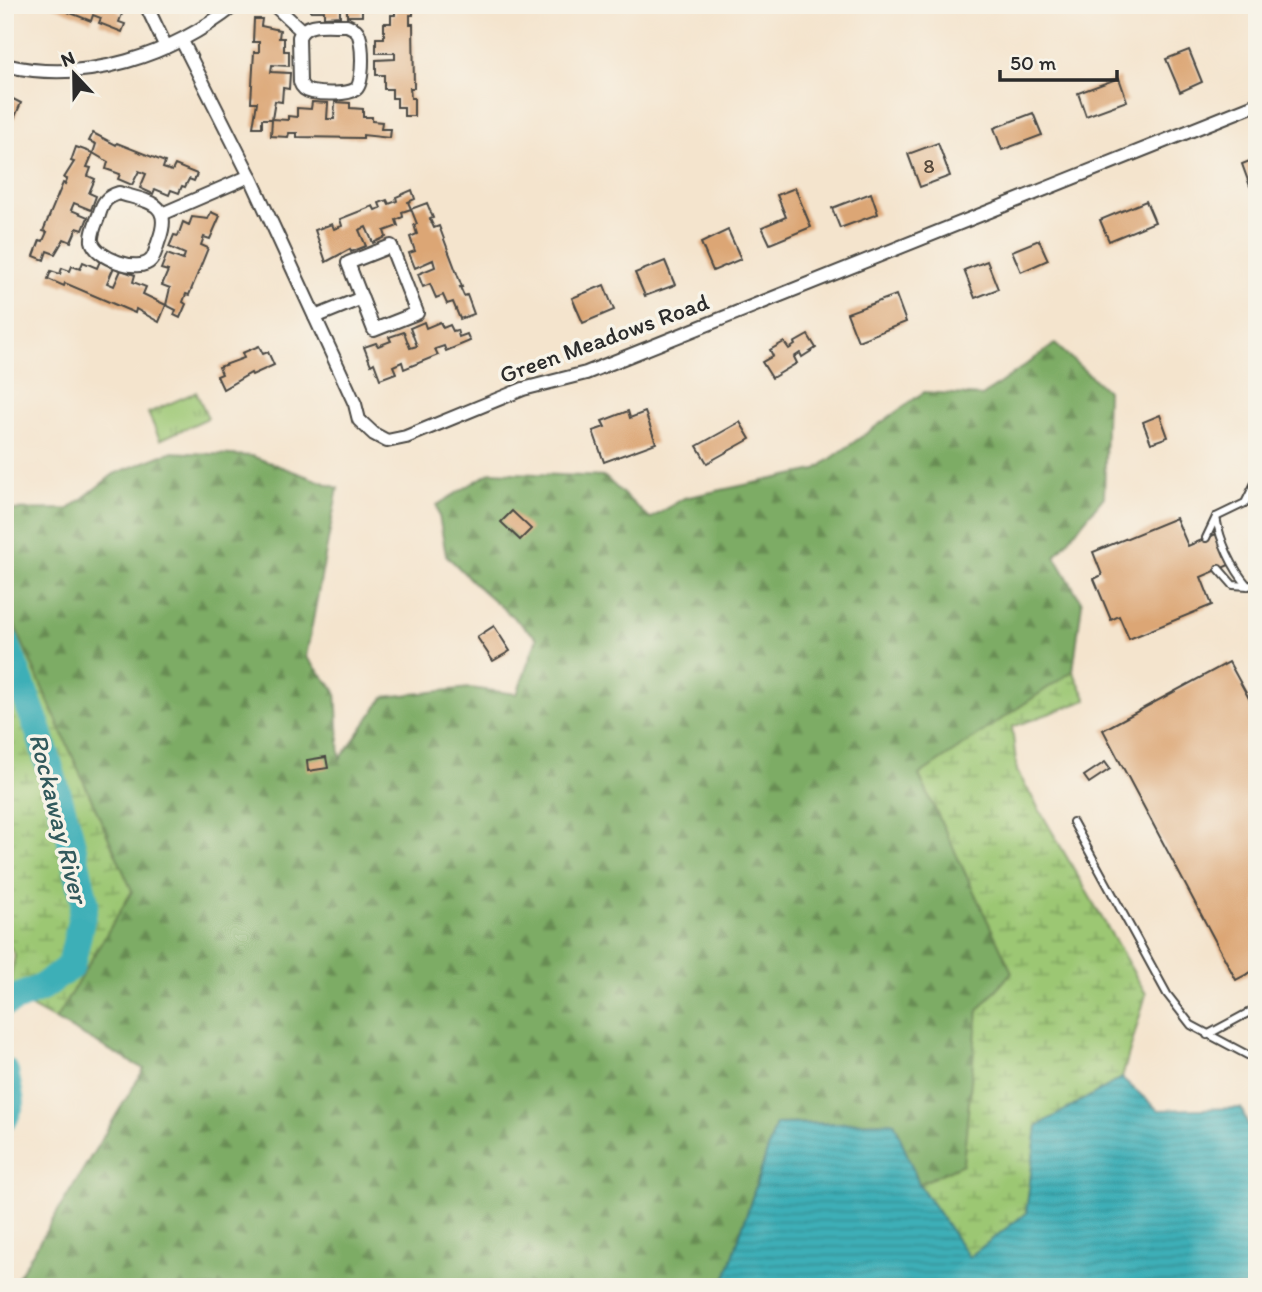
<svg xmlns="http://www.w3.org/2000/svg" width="1262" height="1292" font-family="Itim,sans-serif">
<defs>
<pattern id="forest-firs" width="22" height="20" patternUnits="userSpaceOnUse" patternTransform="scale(1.75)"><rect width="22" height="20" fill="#7dac65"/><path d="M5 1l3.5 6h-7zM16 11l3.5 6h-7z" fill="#678c53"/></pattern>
<pattern id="wetland-marsh" width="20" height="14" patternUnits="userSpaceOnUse" patternTransform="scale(1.75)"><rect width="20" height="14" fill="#9cc773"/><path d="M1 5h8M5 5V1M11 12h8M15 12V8" fill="none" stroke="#7fa25f"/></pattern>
<pattern id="park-tufts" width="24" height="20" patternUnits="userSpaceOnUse" patternTransform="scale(1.75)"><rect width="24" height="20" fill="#9cc773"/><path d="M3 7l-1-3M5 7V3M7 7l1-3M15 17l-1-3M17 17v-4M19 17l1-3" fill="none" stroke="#7fa25f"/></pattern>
<pattern id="water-rules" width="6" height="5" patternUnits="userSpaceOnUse" patternTransform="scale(1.75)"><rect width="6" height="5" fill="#3eafb7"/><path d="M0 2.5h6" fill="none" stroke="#348f95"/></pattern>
</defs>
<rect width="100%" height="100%" fill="#f7f3e8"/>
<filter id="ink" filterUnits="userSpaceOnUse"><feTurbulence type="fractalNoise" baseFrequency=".0143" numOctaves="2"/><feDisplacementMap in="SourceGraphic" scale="14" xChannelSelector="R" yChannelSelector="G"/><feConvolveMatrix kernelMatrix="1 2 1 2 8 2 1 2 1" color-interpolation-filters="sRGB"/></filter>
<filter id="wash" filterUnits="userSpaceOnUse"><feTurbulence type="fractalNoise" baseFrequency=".00686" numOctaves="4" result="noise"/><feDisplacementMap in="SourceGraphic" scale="28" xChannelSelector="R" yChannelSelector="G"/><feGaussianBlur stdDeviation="1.57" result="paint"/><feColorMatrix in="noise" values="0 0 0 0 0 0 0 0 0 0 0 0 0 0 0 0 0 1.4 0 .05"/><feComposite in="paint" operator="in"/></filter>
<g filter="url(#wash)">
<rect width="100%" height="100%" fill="#f4e4cd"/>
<!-- forest -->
<path fill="url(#forest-firs)" stroke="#546c48" stroke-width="2" d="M1055,344L1107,391L1104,497L1055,556L1082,603L1073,671L919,775L1012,972L978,1011L963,1164L919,1184L894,1122L776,1124L723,1287H12L144,1069L55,1020L132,891L5,604V510L69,509L114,474L170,452L252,456L338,488L306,657L336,691L340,759L384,697L470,688L517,694L537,638L476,585L446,555L437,505L491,472L605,477L650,519L684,498L815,470L924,392L982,396Z"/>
<!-- wetland -->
<g fill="url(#wetland-marsh)" stroke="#64794f" stroke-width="2">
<path d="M5,604L132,891L55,1020L7,994L15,955L5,939Z"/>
<path d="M1073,671L1087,700L1012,727L1017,771L1146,994L1122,1078L1037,1126L1026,1213L969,1258L919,1184L963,1164L978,1011L1012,972L919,775Z"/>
</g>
<!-- park -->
<path fill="url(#park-tufts)" stroke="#64794f" stroke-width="2" d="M196,392L208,418L160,440L148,413Z"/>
<!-- water -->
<path fill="url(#water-rules)" stroke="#346d71" stroke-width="2" d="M1122,1078L1158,1110L1241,1108L1257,1145V1287H723L776,1124L894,1122L919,1184L969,1257L1026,1213L1037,1126Z"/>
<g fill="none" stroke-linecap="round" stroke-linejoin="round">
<!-- river -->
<g stroke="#3eafb7" stroke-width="28">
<path d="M5,641L39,732L69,832L85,902L71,966L41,988L5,1003"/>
<path d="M5,1072L11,1102L5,1117"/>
</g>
</g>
<g id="blocks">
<!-- building -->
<g fill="#dca674">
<path d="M50,5H119L117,11L122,14L119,22L125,24L122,32L99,23L101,18L93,15L91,21Z"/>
<path d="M310,5H340V16L324,17V11H310Z"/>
<path d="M347,5H376V9H362V16H347Z"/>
<path d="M395,5H413V15H410V24H413L414,88H410L411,98H414V116H404V107H397V98H392V89H384V75H376V60L395,59V53H376V38H384V23H391V15H395Z"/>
<path d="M254,19H262L261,26L280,30L279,38H284V51H289V66L272,65L271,72L290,73L289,89L283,88L282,102L275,101L272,119H262V127H253L257,102H251L254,52H259V42H253Z"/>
<path d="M1189,50L1202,82L1180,92L1166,59Z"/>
<path d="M1119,78L1127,101L1086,116L1078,93Z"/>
<path d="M5,95L21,103L14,119L8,117L5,123Z"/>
<path d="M312,102L328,103L327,119H334L335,102L350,103V108L363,109V117H372V121L382,122L381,129H391L390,138L363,135V138L297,137V133H289L288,137L271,136L272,119L288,120V116L297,117V108L311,109Z"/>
<path d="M1033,113L1042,135L1002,150L994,128Z"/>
<path d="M93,133L116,145L117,143L165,162L163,168L172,171L175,165L197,174L194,181L189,179L185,187L182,186L179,193L171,190L169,195L155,189L153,194L140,188L146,174L139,171L132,185L118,179L120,174L106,169L108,162L93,153L96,144L89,141Z"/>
<path d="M938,143L950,176L920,187L908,154Z"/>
<path d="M76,147L93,153L87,167L91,168L88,176L95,179L89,193L96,196L91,210L74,203L71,210L88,217L83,230L77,228L71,242L64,239L55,254L47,251L44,260L34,256L40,240L43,241L47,232L43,231L63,183L65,184L67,179L64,178L74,162L71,161Z"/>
<path d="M1257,158V184L1250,186L1242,164Z"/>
<path d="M795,188L811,227L770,244L762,227L786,217L777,195Z"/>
<path d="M412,190L415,199L408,202L411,209L427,203L433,218L430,219L434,228L439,226L462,287H460L464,296L467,295L474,314L460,319L453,302L447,304L443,295L436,298L430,284L423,287L418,274L435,267L433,260L415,268L409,253L415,251L410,237L417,234L414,225L417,224L411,209L402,212L403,217L396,220L398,226L384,231L386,237L373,243L366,227L359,230L366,246L351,252L350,249L326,262L315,230L332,224L334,229L342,226L340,219L373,206L375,210L381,208L379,203L387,200L389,204L397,201L396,197Z"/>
<path d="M871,193L878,214L840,228L832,208Z"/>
<path d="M1146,201L1155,222L1109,241L1100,220Z"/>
<path d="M211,212L220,216L210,239L204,237L201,245L208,248L189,295L186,294L183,302L186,304L180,318L174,315L176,310L166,305L170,288L162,285L168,271L161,269L167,254L183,260L185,254L169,247L174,235L178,236L183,222L189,225L192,217L208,219Z"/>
<path d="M728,230L741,259L713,271L701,243Z"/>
<path d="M1039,240L1048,260L1021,272L1012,251Z"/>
<path d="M100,261L114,267L107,283L114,286L121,270L135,275L133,282L146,287L143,294L166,305L159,322L136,309L135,313L65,283L64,286L48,279L51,271L60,274L62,268L70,271L72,266L80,269L83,262L97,268Z"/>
<path d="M665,261L675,285L645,296L635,273Z"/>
<path d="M987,261L998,289L975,298L964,270Z"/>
<path d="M604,285L614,310L583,323L572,298Z"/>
<path d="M896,295L906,322L858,341L847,313Z"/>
<path d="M424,322L426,328L440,322L443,328L450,325L453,331L457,330L459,337L467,334L470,341L446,351L444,346L435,349L438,355L404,369L402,362L393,366L396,373L380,379L374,363L371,365L364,347L376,343L378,346L391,341L389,337L404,332L410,348L417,346L410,328Z"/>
<path d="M808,335L816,348L802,357L800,353L794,357L797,363L772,378L762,362L773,356L770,350L784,342L789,349L795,345L794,343Z"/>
<path d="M259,346L263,354L268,352L274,365L252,375L251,373L223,389L217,376L222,374L219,367L244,358L242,353Z"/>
<path d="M628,411L630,418L645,412L656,443L604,462L593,431L605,427L602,421Z"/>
<path d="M1160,415L1168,437L1151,443L1143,422Z"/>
<path d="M740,422L750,439L707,463L697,446Z"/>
<path d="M512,511L531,529L520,540L501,522Z"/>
<path d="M1176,518L1188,546L1216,534L1229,565L1201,577L1212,605L1129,639L1119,616L1111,620L1094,579L1102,575L1093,552Z"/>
<path d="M494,626L510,651L493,661L477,637Z"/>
<path d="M1229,662L1257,713V969L1236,980L1103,730Z"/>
<path d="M326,757L328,768L308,771L307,760Z"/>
<path d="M1105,762L1110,769L1089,783L1084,776Z"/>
</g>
</g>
</g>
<g filter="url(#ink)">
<use href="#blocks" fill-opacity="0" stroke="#494743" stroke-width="2"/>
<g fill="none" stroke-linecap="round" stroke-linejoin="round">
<!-- lane casing -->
<g stroke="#494743" stroke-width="10">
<g id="lane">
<path d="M1216,517C1220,541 1232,568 1248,586"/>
<path d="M1206,538L1216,517L1245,503L1257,479"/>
<path d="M1219,569L1233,585L1248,586L1257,583"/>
<path d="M1073,822L1167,994L1191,1025L1257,1060"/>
<path d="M1207,1035L1257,1008"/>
</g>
</g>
<!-- street casing -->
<g stroke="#494743" stroke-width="16">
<g id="street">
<path d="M146,5L166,47"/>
<path d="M274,5L301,30"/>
<path d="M347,25C349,26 355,29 356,30C364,38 364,82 356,89C347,95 322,94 312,92C306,91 302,88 300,82L299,37C305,20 331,26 347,25Z"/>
<path d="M182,41L250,176L355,404L359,420L374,434L387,441L406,437L523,389L586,373L1257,104"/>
<path d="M5,65C86,85 172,55 235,5"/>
<path d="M119,193C148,202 173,202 159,240C157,245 155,256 151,260C139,274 95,258 92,241C91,233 96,223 99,215C103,202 106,197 119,193Z"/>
<path d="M162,214L250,176"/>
<path d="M391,246L417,313L374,330L348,263Z"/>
<path d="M315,317L362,298"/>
</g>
</g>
<!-- lane -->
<use href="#lane" stroke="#fff" stroke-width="6"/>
<!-- street -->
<use href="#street" stroke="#fff" stroke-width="12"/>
</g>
</g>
<g text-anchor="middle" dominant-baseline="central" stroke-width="7" stroke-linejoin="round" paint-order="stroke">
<!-- number labels -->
<g font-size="21" fill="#574a3d">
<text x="929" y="165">8</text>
</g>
<!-- street labels -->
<g font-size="24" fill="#2b2b2b" stroke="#f7f3e8">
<text transform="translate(604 338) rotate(-20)">Green Meadows Road</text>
</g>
<!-- water labels -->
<g font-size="26" font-style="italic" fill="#32595c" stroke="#f7f3e8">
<text transform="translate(59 818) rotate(76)">Rockaway River</text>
</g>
</g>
<!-- margin -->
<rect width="1262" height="1292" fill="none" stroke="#f7f3e8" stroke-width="28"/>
<!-- north arrow -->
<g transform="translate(74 74) rotate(338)" stroke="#f7f3e8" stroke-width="5" paint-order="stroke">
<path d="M0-5L12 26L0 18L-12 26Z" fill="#2b2b2b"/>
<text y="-10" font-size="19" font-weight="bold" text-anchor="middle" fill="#2b2b2b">N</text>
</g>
<!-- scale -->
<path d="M1000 70v10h117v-10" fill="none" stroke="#2b2b2b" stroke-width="3.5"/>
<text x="1010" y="70" font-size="21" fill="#2b2b2b" stroke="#f7f3e8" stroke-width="5" paint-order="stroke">50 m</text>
</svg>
